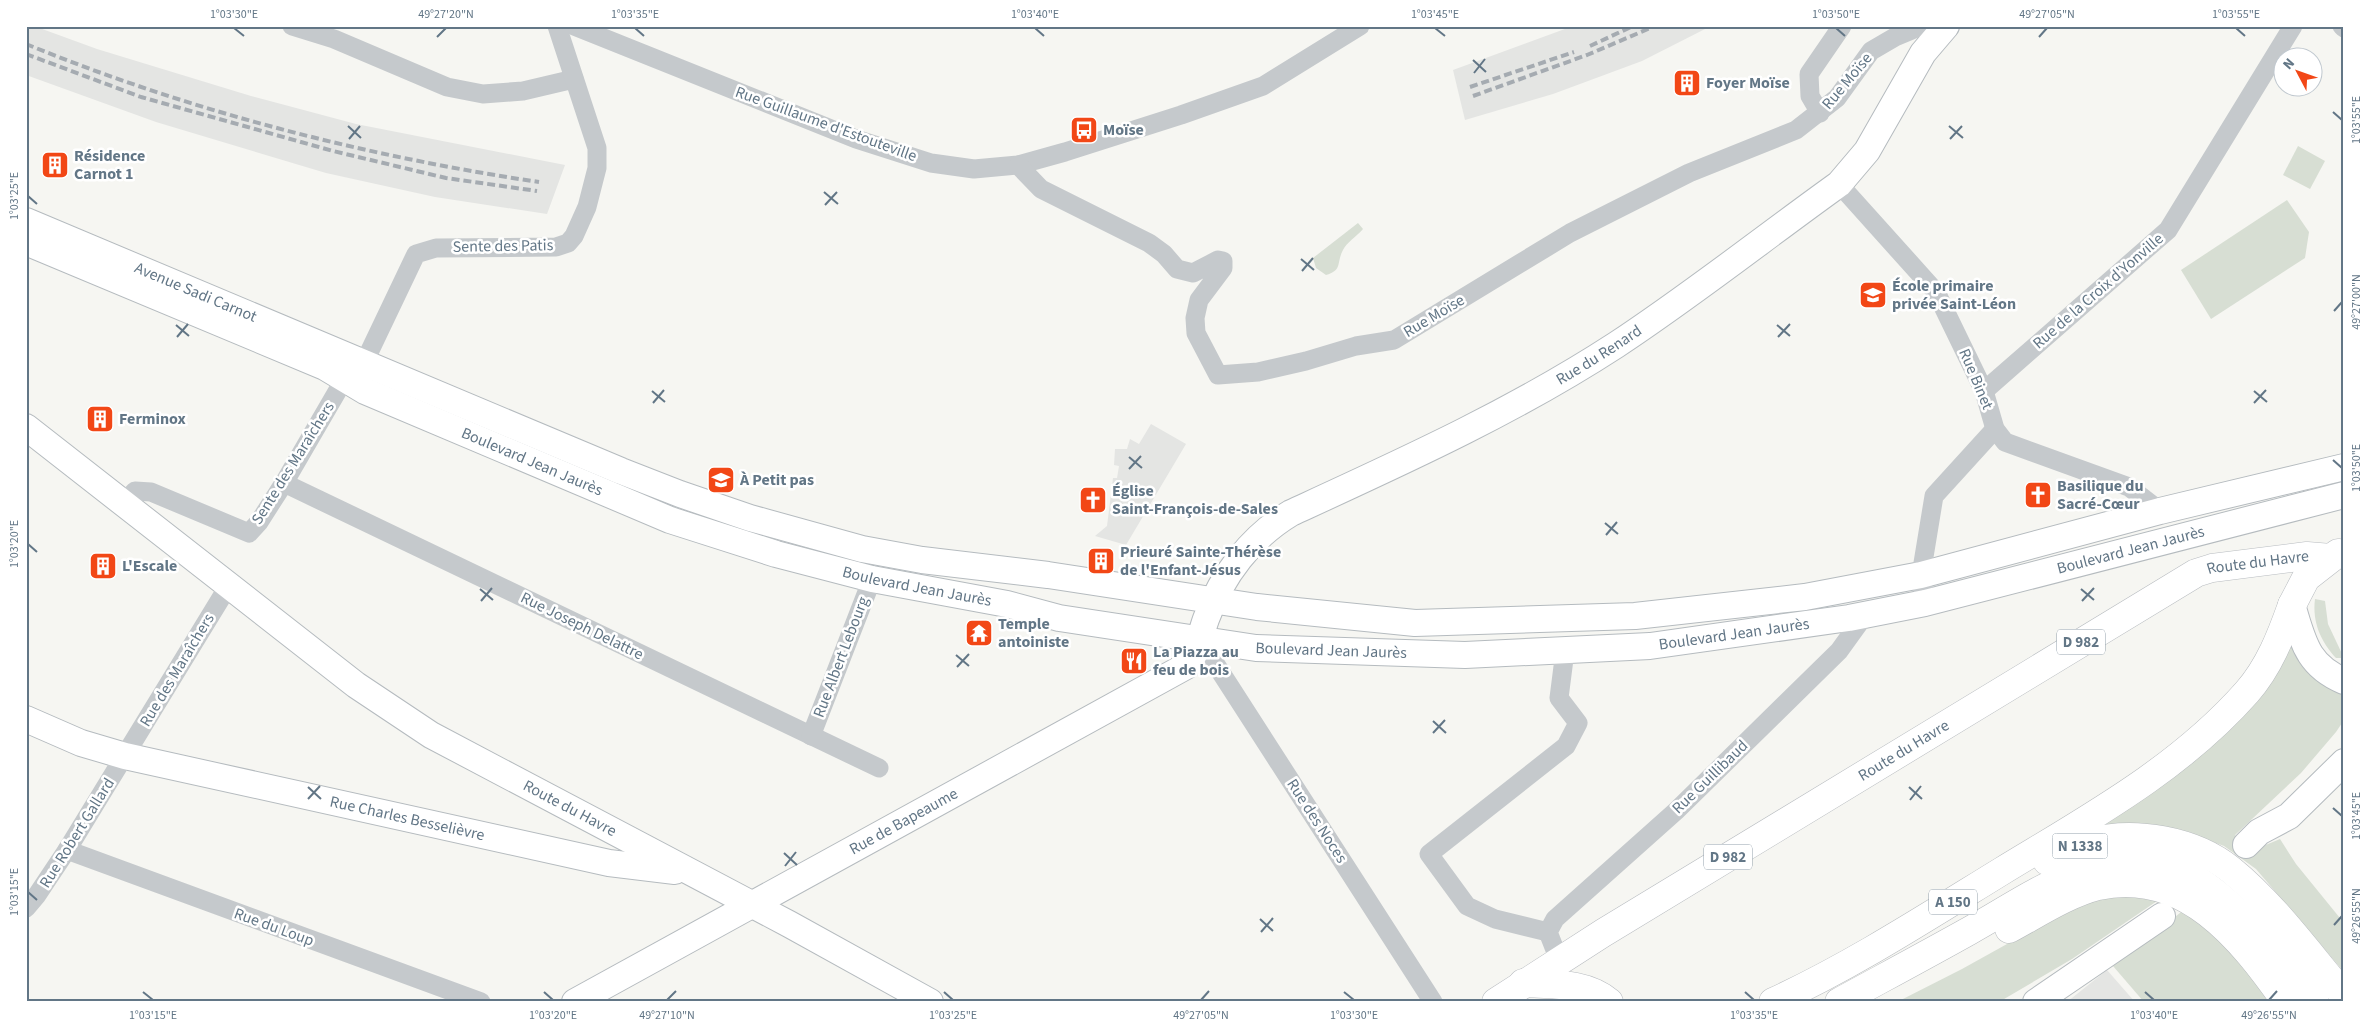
<svg xmlns="http://www.w3.org/2000/svg" width="2370" height="1028" font-family="'Source Sans 3',sans-serif">
<rect width="100%" height="100%" fill="#f6f6f2"/>
<!-- built -->
<g fill="#e4e5e3">
<path d="M26,26H34L97,49L251,96L356,124L565,165L547,214L435,197L326,173L156,122L26,75Z"/>
<path d="M1573,26H1711L1642,61L1553,94L1465,120L1453,70Z"/>
<path d="M1151,424L1186,444L1126,545L1095,536L1107,526L1113,478H1117L1119,466L1114,465L1115,449H1127L1130,439L1139,444Z"/>
<path d="M2107,970L2135,1002H2067Z"/>
</g>
<!-- green -->
<g fill="#d7ded3">
<path d="M2298,146L2325,161L2310,189L2283,175Z"/>
<path d="M2287,200L2309,232L2305,258L2211,319L2181,270Z"/>
<path d="M1358,223L1363,229C1357,236 1346,243 1343,250C1336,263 1343,270 1326,275L1316,268L1313,258Z"/>
<path d="M2315,599L2325,601L2328,624L2344,658H2336C2321,642 2312,622 2315,599Z"/>
<path d="M2294,641L2344,688V720L2336,732L2301,773L2235,835L2249,852L2280,839L2296,864L2344,923V972L2256,869L2224,846L2183,831L2148,824L2096,829L2281,664Z"/>
<path d="M2126,891L2160,899L2072,959L1999,1002H1897L1962,969L2081,903Z"/>
<path d="M2185,909L2216,932L2273,1002H2144L2113,966Z"/>
</g>
<g fill="none" stroke-linecap="round" stroke-linejoin="round">
<!-- secondary casing -->
<g stroke="#b5bbbf" stroke-width="28">
<g id="secondary">
<path id="s1" d="M26,221L621,471L680,494L750,518L862,549L922,560L1048,575L1257,607L1415,623L1635,616L1805,597L1921,575L2160,511L2344,467"/>
<path id="s2" d="M26,242L325,367L365,391L670,520L776,554L872,579L1007,604L1059,618L1256,648L1465,655L1650,646L1849,618L1925,603L2344,495"/>
<path id="s3" d="M26,427L356,685L431,735L789,924L930,1002"/>
<path d="M2292,605C2303,640 2306,665 2344,681"/>
<path id="s4" d="M26,719L81,743L125,756L609,863L675,871"/>
<path d="M2246,845L2259,832L2289,816L2344,762"/>
<path id="s5" d="M575,1002L1188,665C1198,650 1200,636 1206,619C1222,575 1251,537 1291,513C1402,462 1513,412 1616,345C1692,295 1765,237 1839,184L1867,151L1923,53L1946,26"/>
<path d="M2036,1002L2162,916"/>
</g>
</g>
<!-- primary casing -->
<g stroke="#b8bcc0" stroke-width="29">
<g id="primary">
<path d="M2292,605L2306,578L2338,553"/>
<path d="M1523,983C1553,985 1585,982 1609,1002"/>
<path id="s6" d="M1496,1002L1603,933L2196,573L2212,568L2307,556L2331,558"/>
</g>
</g>
<!-- highway casing -->
<g stroke="#b7bbbe" stroke-width="29">
<g id="highway">
<path d="M2047,861C2060,854 2075,846 2089,842C2135,830 2194,840 2231,870C2274,905 2308,953 2344,995"/>
<path d="M2009,929C2037,914 2067,894 2098,886C2185,867 2241,938 2286,1002"/>
<path d="M1773,1002C1853,965 1927,917 2002,871C2089,818 2179,769 2247,692C2269,667 2281,636 2292,605"/>
<path d="M1839,1002C1883,978 1926,955 1969,931C2005,911 2040,887 2079,872C2107,861 2147,859 2176,869C2229,890 2279,959 2315,1002"/>
</g>
</g>
<!-- street -->
<g stroke="#c5c9cc" stroke-width="19">
<path d="M292,26L334,39L447,87L483,94L523,91L574,79"/>
<path d="M574,26L856,139L931,163L974,169L1018,165L1065,152L1181,115L1263,86L1360,26"/>
<path d="M2342,26L2344,28"/>
<path d="M1820,113L1810,96L1809,74L1842,26"/>
<path d="M1018,165L1041,189L1149,243L1164,254L1177,269L1193,273L1218,260L1223,261V268L1199,300L1195,318L1196,333L1218,375L1258,372L1306,361L1356,346L1394,340L1570,233L1689,173L1796,130L1837,98L1871,51L1895,37L1919,27H1945"/>
<path d="M1839,184L1936,292L1984,391L1995,429L2005,442L2129,487L2160,511"/>
<path d="M1984,391L2168,230L2293,26"/>
<path d="M284,483L879,768"/>
<path d="M124,503L135,491L151,492L249,533L259,522L284,483L345,378L364,363L416,254L436,248L556,247L568,243L574,236L587,207L597,168V148L557,26"/>
<path d="M1925,603L1921,575L1934,496L1995,429"/>
<path d="M1200,640L1433,1002"/>
<path d="M811,736L872,579"/>
<path d="M67,850L481,1002"/>
<path d="M26,908L37,895L67,850L229,585"/>
<path d="M1548,932L1495,919L1467,906L1429,854L1566,746L1578,723L1559,698L1565,651"/>
<path d="M1559,960L1548,932L1555,919L1676,811L1839,651L1865,615"/>
</g>
<!-- secondary -->
<use href="#secondary" stroke="#fff" stroke-width="26"/>
<!-- primary -->
<use href="#primary" stroke="#fff" stroke-width="28"/>
<!-- highway -->
<use href="#highway" stroke="#fff" stroke-width="28"/>
<!-- rail -->
<g stroke="#a5abb1" stroke-width="4" stroke-dasharray="8 4" stroke-linecap="butt">
<path d="M26,44C190,111 364,156 539,182"/>
<path d="M1590,46L1633,26"/>
<path d="M26,54L141,97L333,151L446,178L537,191"/>
<path d="M1470,87L1574,52"/>
<path d="M1473,96L1587,55L1655,26"/>
</g>
</g>
<!-- ticks -->
<path fill="none" stroke="#627686" stroke-width="2" d="M234,28L244,36M635,28L644,36M1035,28L1044,36M1435,28L1445,36M1836,28L1845,36M2236,28L2245,36M437,37L446,28M2039,37L2047,28M1473,60L1486,72M1474,73L1485,59M2333,112L2342,120M348,126L361,138M1949,126L1963,138M349,139L360,126M1950,139L1962,126M824,192L838,204M28,196L37,204M825,205L837,192M1301,259L1314,270M1302,271L1313,258M2334,311L2342,302M176,325L189,336M1777,325L1790,336M177,337L188,324M1778,337L1790,324M652,391L665,402M2254,391L2267,402M653,403L664,390M2254,403L2266,390M1129,457L1142,468M2333,460L2342,468M1129,469L1141,456M1605,523L1618,534M1606,535L1617,522M28,544L37,552M480,589L493,600M2081,589L2094,600M481,601L492,588M2082,601L2094,588M956,655L969,666M957,667L969,654M1433,721L1446,733M1433,733L1445,720M308,787L321,799M1909,787L1922,799M308,799L320,786M1910,800L1921,786M2333,808L2342,816M784,853L797,865M785,866L796,852M28,892L37,900M1260,919L1273,931M2334,925L2342,916M1261,932L1273,918M143,992L153,1000M544,992L553,1000M944,992L953,1000M1344,992L1354,1000M1745,992L1754,1000M2145,992L2154,1000M667,1000L676,991M1201,1000L1209,991M2269,1000L2277,991"/>
<!-- icons -->
<defs>
<g id="building-square" transform="scale(1.4375)"><rect x="-9" y="-9" width="18" height="18" rx="4" fill="#f24716" stroke="#fff"/><path d="M-4-6H4V6H1V3H-1V6H-4ZM-2.5-4.3h1.7v1.8h-1.7ZM.8-4.3h1.7v1.8H.8ZM-2.5-1h1.7V.8h-1.7ZM.8-1h1.7V.8H.8Z" fill="#fff"/></g>
<g id="bus-square" transform="scale(1.4375)"><rect x="-9" y="-9" width="18" height="18" rx="4" fill="#f24716" stroke="#fff"/><path d="M-5-6H5V4H4V6H2V4H-2V6H-4V4H-5ZM-3.5-4V0h7V-4ZM-3.5 1.2v1.5H-2V1.2ZM2 1.2v1.5H3.5V1.2Z" fill="#fff"/></g>
<g id="school-square" transform="scale(1.4375)"><rect x="-9" y="-9" width="18" height="18" rx="4" fill="#f24716" stroke="#fff"/><path d="M0-5L7-2L0 1L-7-2ZM-4 1L0 2.5L4 1V4Q0 6-4 4Z" fill="#fff"/></g>
<g id="church-square" transform="scale(1.4375)"><rect x="-9" y="-9" width="18" height="18" rx="4" fill="#f24716" stroke="#fff"/><path d="M-1.2-6h2.4v3.5h3.3v2.4h-3.3V6h-2.4V-.1h-3.3v-2.4h3.3Z" fill="#fff"/></g>
<g id="temple-square" transform="scale(1.4375)"><rect x="-9" y="-9" width="18" height="18" rx="4" fill="#f24716" stroke="#fff"/><path d="M0-6L5-2H3V0L6.5 2.5H4V6H1.5V3h-3V6H-4V2.5H-6.5L-3 0V-2H-5Z" fill="#fff"/></g>
<g id="restaurant-square" transform="scale(1.4375)"><rect x="-9" y="-9" width="18" height="18" rx="4" fill="#f24716" stroke="#fff"/><path d="M-5-6h1v4h1v-4h1v4h1v-4h1v5L-1.5 .5V6h-2V.5L-5-1ZM5-6V6H3V1.5H1.5Q1.5-4 5-6Z" fill="#fff"/></g>
</defs>
<g fill-rule="evenodd">
<use href="#building-square" x="1687" y="83"/>
<use href="#bus-square" x="1084" y="130"/>
<use href="#building-square" x="55" y="165"/>
<use href="#school-square" x="1873" y="295"/>
<use href="#building-square" x="100" y="419"/>
<use href="#school-square" x="721" y="480"/>
<use href="#church-square" x="2038" y="495"/>
<use href="#church-square" x="1093" y="500"/>
<use href="#building-square" x="1101" y="561"/>
<use href="#building-square" x="103" y="566"/>
<use href="#temple-square" x="979" y="633"/>
<use href="#restaurant-square" x="1134" y="661"/>
</g>
<g text-anchor="middle" dominant-baseline="central" stroke-width="5" stroke-linejoin="round" paint-order="stroke">
<!-- shield labels -->
<g fill="#fff" stroke="#919faa" stroke-width="1">
<rect x="2057" y="629.5" width="48" height="25" rx="4"/>
<rect x="2052.5" y="833.5" width="55" height="25" rx="4"/>
<rect x="1704" y="844.5" width="48" height="25" rx="4"/>
<rect x="1929" y="889.5" width="48" height="25" rx="4"/>
</g>
<g font-size="15" font-weight="bold" fill="#627686">
<text x="2081" y="642">D 982</text>
<text x="2080" y="846">N 1338</text>
<text x="1728" y="857">D 982</text>
<text x="1953" y="902">A 150</text>
</g>
<!-- street labels -->
<g font-size="16" fill="#627686" stroke="#fff">
<text transform="translate(1847 81) rotate(-50)">Rue Moïse</text>
<text transform="translate(826 124) rotate(20)">Rue Guillaume d'Estouteville</text>
<text transform="translate(503 246) rotate(-1)">Sente des Patis</text>
<text transform="translate(2098 291) rotate(-41)">Rue de la Croix d'Yonville</text>
<text stroke="none"><textPath href="#s1" startOffset="184">Avenue Sadi Carnot</textPath></text>
<text transform="translate(1434 316) rotate(-31)">Rue Moïse</text>
<text stroke="none"><textPath href="#s5" startOffset="1234">Rue du Renard</textPath></text>
<text transform="translate(1976 379) rotate(67)">Rue Binet</text>
<text stroke="none"><textPath href="#s2" startOffset="552">Boulevard Jean Jaurès</textPath></text>
<text transform="translate(293 463) rotate(-58)">Sente des Maraîchers</text>
<text stroke="none"><textPath href="#s2" startOffset="2188">Boulevard Jean Jaurès</textPath></text>
<text stroke="none"><textPath href="#s6" startOffset="884">Route du Havre</textPath></text>
<text stroke="none"><textPath href="#s2" startOffset="958">Boulevard Jean Jaurès</textPath></text>
<text transform="translate(582 626) rotate(26)">Rue Joseph Delattre</text>
<text stroke="none"><textPath href="#s2" startOffset="1782">Boulevard Jean Jaurès</textPath></text>
<text stroke="none"><textPath href="#s2" startOffset="1378">Boulevard Jean Jaurès</textPath></text>
<text transform="translate(841 657) rotate(-69)">Rue Albert Lebourg</text>
<text transform="translate(177 670) rotate(-59)">Rue des Maraîchers</text>
<text stroke="none"><textPath href="#s6" startOffset="479">Route du Havre</textPath></text>
<text transform="translate(1710 777) rotate(-44)">Rue Guillibaud</text>
<text stroke="none"><textPath href="#s3" startOffset="666">Route du Havre</textPath></text>
<text stroke="none"><textPath href="#s4" startOffset="395">Rue Charles Besselièvre</textPath></text>
<text transform="translate(1317 821) rotate(57)">Rue des Noces</text>
<text stroke="none"><textPath href="#s5" startOffset="375">Rue de Bapeaume</textPath></text>
<text transform="translate(77 833) rotate(-58)">Rue Robert Gallard</text>
<text transform="translate(274 927) rotate(20)">Rue du Loup</text>
</g>
<!-- poi labels -->
<g font-size="16" font-weight="bold" fill="#627686" stroke="#fff" text-anchor="start">
<text x="1706" y="83">Foyer Moïse</text>
<text x="1103" y="130">Moïse</text>
<text x="74" y="156">Résidence<tspan x="74" dy="18">Carnot 1</tspan></text>
<text x="1892" y="286">École primaire<tspan x="1892" dy="18">privée Saint-Léon</tspan></text>
<text x="119" y="419">Ferminox</text>
<text x="740" y="480">À Petit pas</text>
<text x="2057" y="486">Basilique du<tspan x="2057" dy="18">Sacré-Cœur</tspan></text>
<text x="1112" y="491">Église<tspan x="1112" dy="18">Saint-François-de-Sales</tspan></text>
<text x="1120" y="552">Prieuré Sainte-Thérèse<tspan x="1120" dy="18">de l'Enfant-Jésus</tspan></text>
<text x="122" y="566">L'Escale</text>
<text x="998" y="624">Temple<tspan x="998" dy="18">antoiniste</tspan></text>
<text x="1153" y="652">La Piazza au<tspan x="1153" dy="18">feu de bois</tspan></text>
</g>
</g>
<!-- border -->
<rect width="2370" height="1028" fill="none" stroke="#ffffff" stroke-width="55"/>
<!-- north arrow -->
<g transform="translate(2298 72) rotate(311)"><circle r="24" fill="#ffffff" stroke="#c0c8cf"/>
<path d="M0-4L9 19L0 12L-9 19Z" fill="#f24716"/>
<text y="-8" font-size="14" font-weight="bold" text-anchor="middle" fill="#627686">N</text>
</g>
<rect x="28" y="28" width="2314" height="972" fill="none" stroke="#627686" stroke-width="2"/>
<g font-size="12" text-anchor="middle" fill="#627686">
<text x="234" y="18">1°03'30"E</text>
<text x="446" y="18">49°27'20"N</text>
<text x="635" y="18">1°03'35"E</text>
<text x="1035" y="18">1°03'40"E</text>
<text x="1435" y="18">1°03'45"E</text>
<text x="1836" y="18">1°03'50"E</text>
<text x="2047" y="18">49°27'05"N</text>
<text x="2236" y="18">1°03'55"E</text>
<text transform="translate(2356 120) rotate(-90)" y="4">1°03'55"E</text>
<text transform="translate(14 196) rotate(-90)" y="4">1°03'25"E</text>
<text transform="translate(2356 302) rotate(-90)" y="4">49°27'00"N</text>
<text transform="translate(2356 468) rotate(-90)" y="4">1°03'50"E</text>
<text transform="translate(14 544) rotate(-90)" y="4">1°03'20"E</text>
<text transform="translate(2356 816) rotate(-90)" y="4">1°03'45"E</text>
<text transform="translate(14 892) rotate(-90)" y="4">1°03'15"E</text>
<text transform="translate(2356 916) rotate(-90)" y="4">49°26'55"N</text>
<text x="153" y="1019">1°03'15"E</text>
<text x="553" y="1019">1°03'20"E</text>
<text x="667" y="1019">49°27'10"N</text>
<text x="953" y="1019">1°03'25"E</text>
<text x="1201" y="1019">49°27'05"N</text>
<text x="1354" y="1019">1°03'30"E</text>
<text x="1754" y="1019">1°03'35"E</text>
<text x="2154" y="1019">1°03'40"E</text>
<text x="2269" y="1019">49°26'55"N</text>
</g>
</svg>
